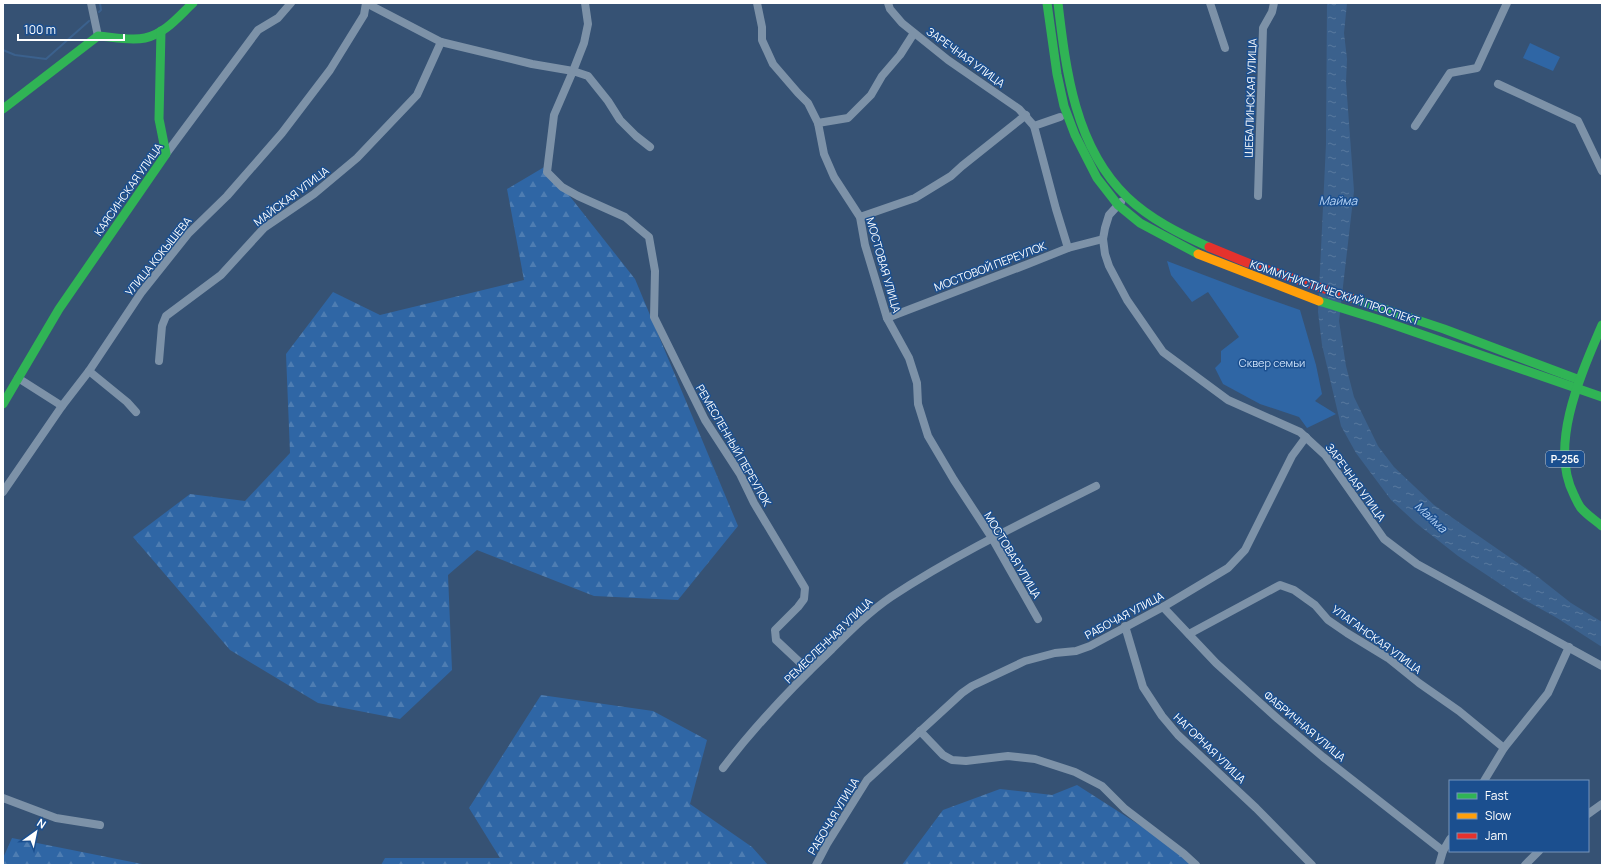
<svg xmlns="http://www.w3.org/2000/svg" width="1605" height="868" font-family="Manrope,sans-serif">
<defs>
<pattern id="forest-firs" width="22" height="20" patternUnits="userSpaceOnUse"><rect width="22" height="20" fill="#2f66a5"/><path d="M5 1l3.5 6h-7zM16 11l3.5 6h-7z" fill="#4e7db2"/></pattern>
<pattern id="water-ripples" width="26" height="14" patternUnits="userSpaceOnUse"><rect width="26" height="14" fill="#3b618d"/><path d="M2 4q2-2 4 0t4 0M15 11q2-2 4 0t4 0" fill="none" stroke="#58799e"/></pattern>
</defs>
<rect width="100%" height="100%" fill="#365274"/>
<!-- forest -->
<g fill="url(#forest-firs)">
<path d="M546,166L635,279L738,526L678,600L594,596L477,550L448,575L452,670L400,719L318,703L230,650L133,537L190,494L245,501L290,453L286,354L333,292L380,315L524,280L507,189Z"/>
<path d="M541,695L653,711L707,740L690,804L752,847L768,865H381L385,858H500L469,808Z"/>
<path d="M1077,785L1180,851L1191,865H902L943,810L1000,789L1052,795Z"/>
<path d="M12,838L147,865H3V858Z"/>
</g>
<!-- park -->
<g fill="#2f66a5">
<path d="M1530,43L1560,57L1553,71L1523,58Z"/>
<path d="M1167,261L1246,291L1300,310L1316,365L1322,394L1315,401L1336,414L1307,428L1299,417L1260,404L1223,384L1215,368L1221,362V351L1239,337L1208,292L1192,302L1171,275Z"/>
</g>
<!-- water -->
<path fill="url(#water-ripples)" d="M1327,3H1347L1344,33L1347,59L1346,82L1354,191L1339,321L1346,366L1354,397L1378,446L1394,467L1434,505L1538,577L1571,603L1602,622V647L1557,618L1523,599L1458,556L1416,523L1391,500L1356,453L1341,426L1322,345L1318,312L1326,144Z"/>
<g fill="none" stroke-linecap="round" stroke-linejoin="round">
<!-- stream -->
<g stroke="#3b618d" stroke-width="2">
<path d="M99,12L101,10L100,3"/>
<path d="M3,50L15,55L46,59L89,21"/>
</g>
<!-- street -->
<g stroke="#7d92a8" stroke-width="8">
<path d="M91,3L98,36"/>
<path d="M366,3L441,42L532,64L573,71L584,43L588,24L585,3"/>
<path d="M757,3L762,27V40L773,64L798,93L808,103L818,123L824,154L834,177L860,217L865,245L887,318L909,358L917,383L918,404L928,436L954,480L992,538L1038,619"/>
<path d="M888,3L890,9L902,23L948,60L1019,109L1034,126"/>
<path d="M1210,3L1225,48"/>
<path d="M1498,84L1578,121L1602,171"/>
<path d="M1060,117L1034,126L1056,209L1068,248"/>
<path d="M818,123L848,118L871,95L882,76L900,55L914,33"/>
<path d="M1415,126L1450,73L1477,68L1507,3"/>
<path d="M650,147L636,136L620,120L608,101L588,76L573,71L554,115L547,172L562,187L578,196L625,217L649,237L655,271L654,317L705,420L740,474L754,503L805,588L804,599L798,607L775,630L776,640L809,671"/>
<path d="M166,154L258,30L278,18L291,3"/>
<path d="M1258,196L1263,28L1272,12L1274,3"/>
<path d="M1121,202L1109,215L1105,228L1103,239L1105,254L1109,266L1127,300L1163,352L1228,400L1300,432L1325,455L1384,539L1417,564L1602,666"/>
<path d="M860,217L915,198L951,176L962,166L1026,115"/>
<path d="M887,318L1028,264L1068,248L1103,239"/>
<path d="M159,361L162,326L166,316L221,275L264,228L314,194L357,158L417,95L441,42"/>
<path d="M89,371L127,402L136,412"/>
<path d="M18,378L62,406"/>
<path d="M3,492L62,406L89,371L141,293L188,234L227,196L282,133L330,70L364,15L366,3"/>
<path d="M1163,607L1216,663L1278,719L1323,757L1443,851"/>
<path d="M1125,626L1143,687L1162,716L1178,735L1256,808L1312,865"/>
<path d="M1189,634L1280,585L1294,590L1315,605L1328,620L1347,633L1388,658L1419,683L1459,711L1504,748"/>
<path d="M920,731L943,755L952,760L966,761L1008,756L1035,759L1075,772L1102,786L1125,809L1184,854L1196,865"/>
<path d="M723,768C755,726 793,686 832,649C850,631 869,612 891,597C956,554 1026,521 1096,486"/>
<path d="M1484,781L1504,748L1548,693L1569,647"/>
<path d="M3,798L56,818L100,825"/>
<path d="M1588,814L1602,804"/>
<path d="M816,865L827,844L867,780L962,693L972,686L1025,661L1055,653L1076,651L1090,646L1163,607L1228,568L1245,550L1292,456L1306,437"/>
<path d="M1439,865L1443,851L1450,839"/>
<path d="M1525,865L1539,851"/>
</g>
<!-- fast -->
<g stroke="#30b455" stroke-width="9">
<path d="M1047,3L1057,74L1064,106L1075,135L1097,178L1118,205L1140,223L1198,254"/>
<path d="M1058,3C1066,71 1075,147 1127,197C1150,219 1180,234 1209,247"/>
<path d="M3,109L98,36C113,37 130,41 145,38C165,34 179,16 193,3"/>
<path d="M1351,298L1444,329L1577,379"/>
<path d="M1319,301L1380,320L1602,397"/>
<path d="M1602,325C1582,372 1548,445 1574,495C1576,499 1578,504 1581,508C1587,515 1595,520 1602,526"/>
<path d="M3,404L59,309L166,154L159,119L161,31"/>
</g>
<!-- slow -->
<path stroke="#ff9f0a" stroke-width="9" d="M1198,254L1319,301"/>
<!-- jam -->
<path stroke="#e5322d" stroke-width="9" d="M1209,247L1248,263L1351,298"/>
</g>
<g text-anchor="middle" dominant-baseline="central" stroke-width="3" stroke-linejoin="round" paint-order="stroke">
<!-- shield labels -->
<rect fill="#1b4f8f" stroke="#bbcadd" stroke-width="1" x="1546" y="451" width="38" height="16" rx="3"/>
<g font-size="10" font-weight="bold" fill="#fff">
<text x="1565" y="459">Р-256</text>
</g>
<!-- street labels -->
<g font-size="11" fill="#fff" stroke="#1b4f8f">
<text transform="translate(966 57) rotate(36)">ЗАРЕЧНАЯ УЛИЦА</text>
<text transform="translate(1250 98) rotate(-88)">ШЕБАЛИНСКАЯ УЛИЦА</text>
<text transform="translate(128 189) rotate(-55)">КАЯСИНСКАЯ УЛИЦА</text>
<text transform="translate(291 196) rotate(-37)">МАЙСКАЯ УЛИЦА</text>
<text transform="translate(158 256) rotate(-51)">УЛИЦА КОКЫШЕВА</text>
<text transform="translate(884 265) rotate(74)">МОСТОВАЯ УЛИЦА</text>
<text transform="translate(990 266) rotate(-21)">МОСТОВОЙ ПЕРЕУЛОК</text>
<text transform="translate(1335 292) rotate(19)">КОММУНИСТИЧЕСКИЙ ПРОСПЕКТ</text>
<text transform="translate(734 445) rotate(60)">РЕМЕСЛЕННЫЙ ПЕРЕУЛОК</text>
<text transform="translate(1356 482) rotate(54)">ЗАРЕЧНАЯ УЛИЦА</text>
<text transform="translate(1013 555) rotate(59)">МОСТОВАЯ УЛИЦА</text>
<text transform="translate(1124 615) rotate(-28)">РАБОЧАЯ УЛИЦА</text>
<text transform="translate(1377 639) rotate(36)">УЛАГАНСКАЯ УЛИЦА</text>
<text transform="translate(828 640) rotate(-44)">РЕМЕСЛЕННАЯ УЛИЦА</text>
<text transform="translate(1305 726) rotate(40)">ФАБРИЧНАЯ УЛИЦА</text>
<text transform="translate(1210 748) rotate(44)">НАГОРНАЯ УЛИЦА</text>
<text transform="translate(833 816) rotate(-59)">РАБОЧАЯ УЛИЦА</text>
</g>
<!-- park labels -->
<g font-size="11" fill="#cfe3fa" stroke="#1b4f8f">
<text x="1272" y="362">Сквер семьи</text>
</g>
<!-- water labels -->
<g font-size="12" font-style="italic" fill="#b5d3f5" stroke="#1b4f8f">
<text x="1338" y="200">Майма</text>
<text transform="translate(1431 517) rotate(43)">Майма</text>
</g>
</g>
<!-- border -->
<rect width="1605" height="868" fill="none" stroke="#ffffff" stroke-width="8"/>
<!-- legend -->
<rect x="1449" y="780" width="140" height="72" fill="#1b4f8f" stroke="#7695bc"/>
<rect x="1457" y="793" width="20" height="6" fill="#30b455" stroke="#7695bc"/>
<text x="1485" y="800" font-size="12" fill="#ffffff">Fast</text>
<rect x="1457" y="813" width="20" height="6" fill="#ff9f0a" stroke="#7695bc"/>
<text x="1485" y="820" font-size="12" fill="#ffffff">Slow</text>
<rect x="1457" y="833" width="20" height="6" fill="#e5322d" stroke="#7695bc"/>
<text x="1485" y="840" font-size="12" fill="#ffffff">Jam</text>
<!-- north arrow -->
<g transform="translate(36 832) rotate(33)" stroke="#1b4f8f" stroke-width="3" paint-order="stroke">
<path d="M0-3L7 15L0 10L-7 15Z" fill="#ffffff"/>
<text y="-6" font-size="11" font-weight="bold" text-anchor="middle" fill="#ffffff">N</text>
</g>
<!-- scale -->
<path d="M18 34v6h106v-6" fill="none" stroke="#ffffff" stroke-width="2"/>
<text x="24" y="34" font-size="12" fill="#ffffff" stroke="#1b4f8f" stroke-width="3" paint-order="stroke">100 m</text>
</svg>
